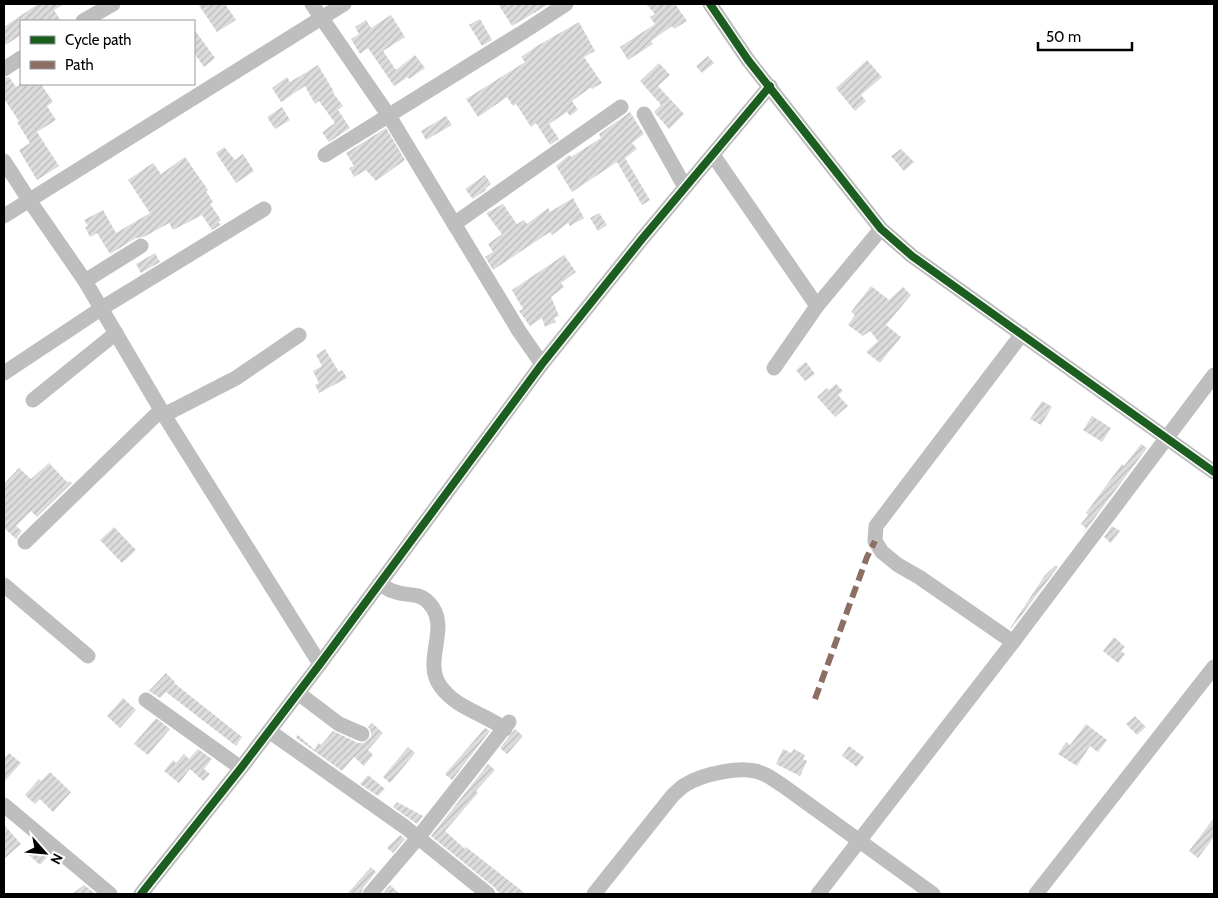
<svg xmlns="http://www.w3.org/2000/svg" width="1218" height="898" font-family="Cabin,sans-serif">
<defs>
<pattern id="building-hatch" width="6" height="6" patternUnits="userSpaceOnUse" patternTransform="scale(1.25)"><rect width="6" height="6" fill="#dcdcdc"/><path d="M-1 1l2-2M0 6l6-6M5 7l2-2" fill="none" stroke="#bbb"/></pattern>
</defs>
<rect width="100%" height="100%" fill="#fff"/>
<!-- building -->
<g fill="url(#building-hatch)">
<path d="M38,4H64L54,10L61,21H21V35L4,46V27Z"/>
<path d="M198,4H225L236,20L217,32Z"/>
<path d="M498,4H549L512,26Z"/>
<path d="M646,4H675L687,21L674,29L672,26L651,41L653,44L628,60L620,47L655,24L650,17L655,14Z"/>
<path d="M391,15L405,37L383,51L396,70L415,55L425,68L409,79L408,77L394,86L368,48L360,54L351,39L359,34L355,27L366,20L371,28Z"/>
<path d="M480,19L492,40L482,46L469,25Z"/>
<path d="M579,22L595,51L584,57L602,83L592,89L590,88L572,101L578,110L570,116L567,112L549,124L559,139L550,145L536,123L531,127L516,104L513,106L507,97L478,117L466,99L525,62L521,57L537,46Z"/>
<path d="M194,29L215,58L204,67L194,53Z"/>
<path d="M708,56L714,63L702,73L696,66Z"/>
<path d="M867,60L882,77L861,95L866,101L855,111L836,88Z"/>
<path d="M659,63L670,75L658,86L684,114L669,129L654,112L661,105L640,81Z"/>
<path d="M318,65L334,92L333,93L343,106L338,110L350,128L329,142L322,132L335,123L319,101L315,104L305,86L281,102L272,88L287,77L290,82Z"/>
<path d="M9,77L16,87L21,84H41L53,102L47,106L56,120L37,132L59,166L37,180L19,150L30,143L17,122L19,121L4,99V78Z"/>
<path d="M282,107L290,120L275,129L267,117Z"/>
<path d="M630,112L644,134L632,143L637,149L625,158L650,200L642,205L617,162L572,192L556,166L569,155L571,157L601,138L599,134Z"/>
<path d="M446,116L452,125L426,140L421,131Z"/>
<path d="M386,128L405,160L376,181L366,170L354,177L349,168L354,166L346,153Z"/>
<path d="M224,147L235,160L243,154L254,171L236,183L216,153Z"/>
<path d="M901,149L914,162L904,171L891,156Z"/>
<path d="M185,157L208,190L206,191L213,202L210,204L221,220L218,222L221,225L212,230L202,215L173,230L169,223L144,237L136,238L110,254L97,233L90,237L85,227L88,226L84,220L103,210L116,233L150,213L128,180L153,163L161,174Z"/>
<path d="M485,175L491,184L485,189L486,190L473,199L465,189Z"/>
<path d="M573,198L584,218L570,226L568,223L552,235L550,232L493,270L485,257L493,252L488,244L502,234L486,213L503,204L517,224L524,220L527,224L548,208L550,212Z"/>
<path d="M599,213L607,225L598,231L590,218Z"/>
<path d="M155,253L160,262L141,273L136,264Z"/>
<path d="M564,255L576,272L561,283L564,287L551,297L559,316L554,318L556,322L545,327L542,318L530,326L519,311L523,309L512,290Z"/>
<path d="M871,286L889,300L903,287L911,295L886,325L901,337L880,363L866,352L878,341L870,331L863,336L848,325L855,315L851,312Z"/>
<path d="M325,349L339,372L342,370L347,378L319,393L315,385L319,383L313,371L322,366L316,355Z"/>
<path d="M806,362L815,374L805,381L796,370Z"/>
<path d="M836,384L843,391L838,395L848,406L835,417L817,397L827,388L829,390Z"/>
<path d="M1042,401L1052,407L1041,425L1030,419Z"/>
<path d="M1092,416L1111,428L1102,442L1083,430Z"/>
<path d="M1141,444L1147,448L1082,535L1086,528L1081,524L1088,515L1086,513L1122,464L1124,466Z"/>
<path d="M49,463L68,483L69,481L72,483L37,517L31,511L16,526L22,531L16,539L4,528V484L19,468L31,479Z"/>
<path d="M1112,526L1120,531L1111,543L1104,537Z"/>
<path d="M114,527L136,550L122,563L100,540Z"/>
<path d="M1056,565L1058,567L1011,629L1010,628L1045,575Z"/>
<path d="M1114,637L1125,647L1121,651L1125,654L1118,663L1103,651Z"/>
<path d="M166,673L175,682L174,683L242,737L236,746L166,692L160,698L149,691Z"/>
<path d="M123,698L136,710L120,728L107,716Z"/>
<path d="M1135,716L1146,727L1137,735L1126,724Z"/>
<path d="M156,718L170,729L148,755L134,744Z"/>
<path d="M372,723L383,733L368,750L373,755L364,766L354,757L342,771L296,738L298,735L315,750L318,743L321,745L333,731L358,743H364L371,737V732L368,727Z"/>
<path d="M1086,724L1107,740L1098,752L1090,746L1077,766L1058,754L1066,742L1070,745Z"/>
<path d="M485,728L490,731L452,780L445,774Z"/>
<path d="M515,729L523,736L507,754L500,748Z"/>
<path d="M849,746L864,757L857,767L842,756Z"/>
<path d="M408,747L415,753L390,783L383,777Z"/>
<path d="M198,749L212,759L204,769L210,774L203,781L190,769L179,783L164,771L173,760L176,763L184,754L189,759Z"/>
<path d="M783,749L791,753L794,749L805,755L803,759L807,761L800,776L776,764Z"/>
<path d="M9,753L21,763L4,782V759Z"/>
<path d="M488,764L495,770L476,791L478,793L445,831L465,849L466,847L526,894H500L494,887L431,836Z"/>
<path d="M50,772L71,792L53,812L40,799L35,804L25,795L39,779L41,781Z"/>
<path d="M368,775L385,789L378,796L360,784Z"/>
<path d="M397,802L423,816L425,813L417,824L393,807Z"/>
<path d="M1214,818V837L1198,858L1189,851Z"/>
<path d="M4,825L21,844L4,859Z"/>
<path d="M400,835L405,839L393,853L387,848Z"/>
<path d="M37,845L49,855L40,865L29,855Z"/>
<path d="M371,867L376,872L363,888L361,894H347Z"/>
<path d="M84,885L96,894H72Z"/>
<path d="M390,885L400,894H382Z"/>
</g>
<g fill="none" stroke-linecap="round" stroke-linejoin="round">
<!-- minor -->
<g stroke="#bebebe" stroke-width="15">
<path d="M312,4L389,116L519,331L542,364"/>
<path d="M710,4L748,60L881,229L912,256L1214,472"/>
<path d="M83,21L113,4"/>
<path d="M4,69L21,58"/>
<path d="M644,114L685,187"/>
<path d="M325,155L528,29L566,4"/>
<path d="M713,155L817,306"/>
<path d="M4,161L29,200L85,281L164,415L320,664"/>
<path d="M4,216L344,4"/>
<path d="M454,224L621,107"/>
<path d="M85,281L141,246"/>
<path d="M774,368L817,306L881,229"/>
<path d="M4,373L102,308L264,209"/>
<path d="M33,400L116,333"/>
<path d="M164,415L236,378L299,335"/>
<path d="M25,542L161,410"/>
<path d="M379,584C384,586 388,590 393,591C406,597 418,591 429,603C452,627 421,661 441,687C456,708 485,714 505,729"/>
<path d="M4,585L88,656"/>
<path d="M1013,642L919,577L898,565L882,552L875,541L876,526L1022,334"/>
<path d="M298,693L339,724L362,734"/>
<path d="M146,700L241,768"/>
<path d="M269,731L405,827L488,894"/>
<path d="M4,805L110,894"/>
<path d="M141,894L241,768L320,664L542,364L642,239L770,86"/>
<path d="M370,894L417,839L509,722"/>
<path d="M594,894L673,795C677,792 681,787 685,785C702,774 743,765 761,773C769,775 775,781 782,785L933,894"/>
<path d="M818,894L1013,642L1214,375"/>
<path d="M1036,894L1214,667"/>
</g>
<!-- quiet -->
<path stroke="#8d6e63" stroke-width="6" stroke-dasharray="12 6" stroke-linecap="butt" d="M815,699L867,557L875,541"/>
<!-- cycleway casing -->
<g stroke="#fff" stroke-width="11">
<g id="cycleway">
<path d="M710,4L748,60L881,229L912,256L1214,472"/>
<path d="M141,894L241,768L320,664L542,364L642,239L770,86"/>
</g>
</g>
<!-- cycleway -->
<use href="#cycleway" stroke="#1b5e20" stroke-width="8"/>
</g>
<!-- border -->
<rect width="1218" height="898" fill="none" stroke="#000000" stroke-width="10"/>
<!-- legend -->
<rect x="20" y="20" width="175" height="65" fill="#ffffff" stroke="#999999"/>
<rect x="30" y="36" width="25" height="8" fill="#1b5e20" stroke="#999999"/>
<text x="65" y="45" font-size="15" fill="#000000">Cycle path</text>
<rect x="30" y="61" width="25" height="8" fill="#8d6e63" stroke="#999999"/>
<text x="65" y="70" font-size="15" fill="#000000">Path</text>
<!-- north arrow -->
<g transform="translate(45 853) rotate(117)" stroke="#ffffff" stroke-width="4" paint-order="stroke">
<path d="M0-4L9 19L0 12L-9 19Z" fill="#000000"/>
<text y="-8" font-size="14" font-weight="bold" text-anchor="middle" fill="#000000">N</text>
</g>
<!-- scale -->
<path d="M1038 42v8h94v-8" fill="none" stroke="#000000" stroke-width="2.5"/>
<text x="1046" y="42" font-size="15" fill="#000000" stroke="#ffffff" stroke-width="4" paint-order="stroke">50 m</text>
</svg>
